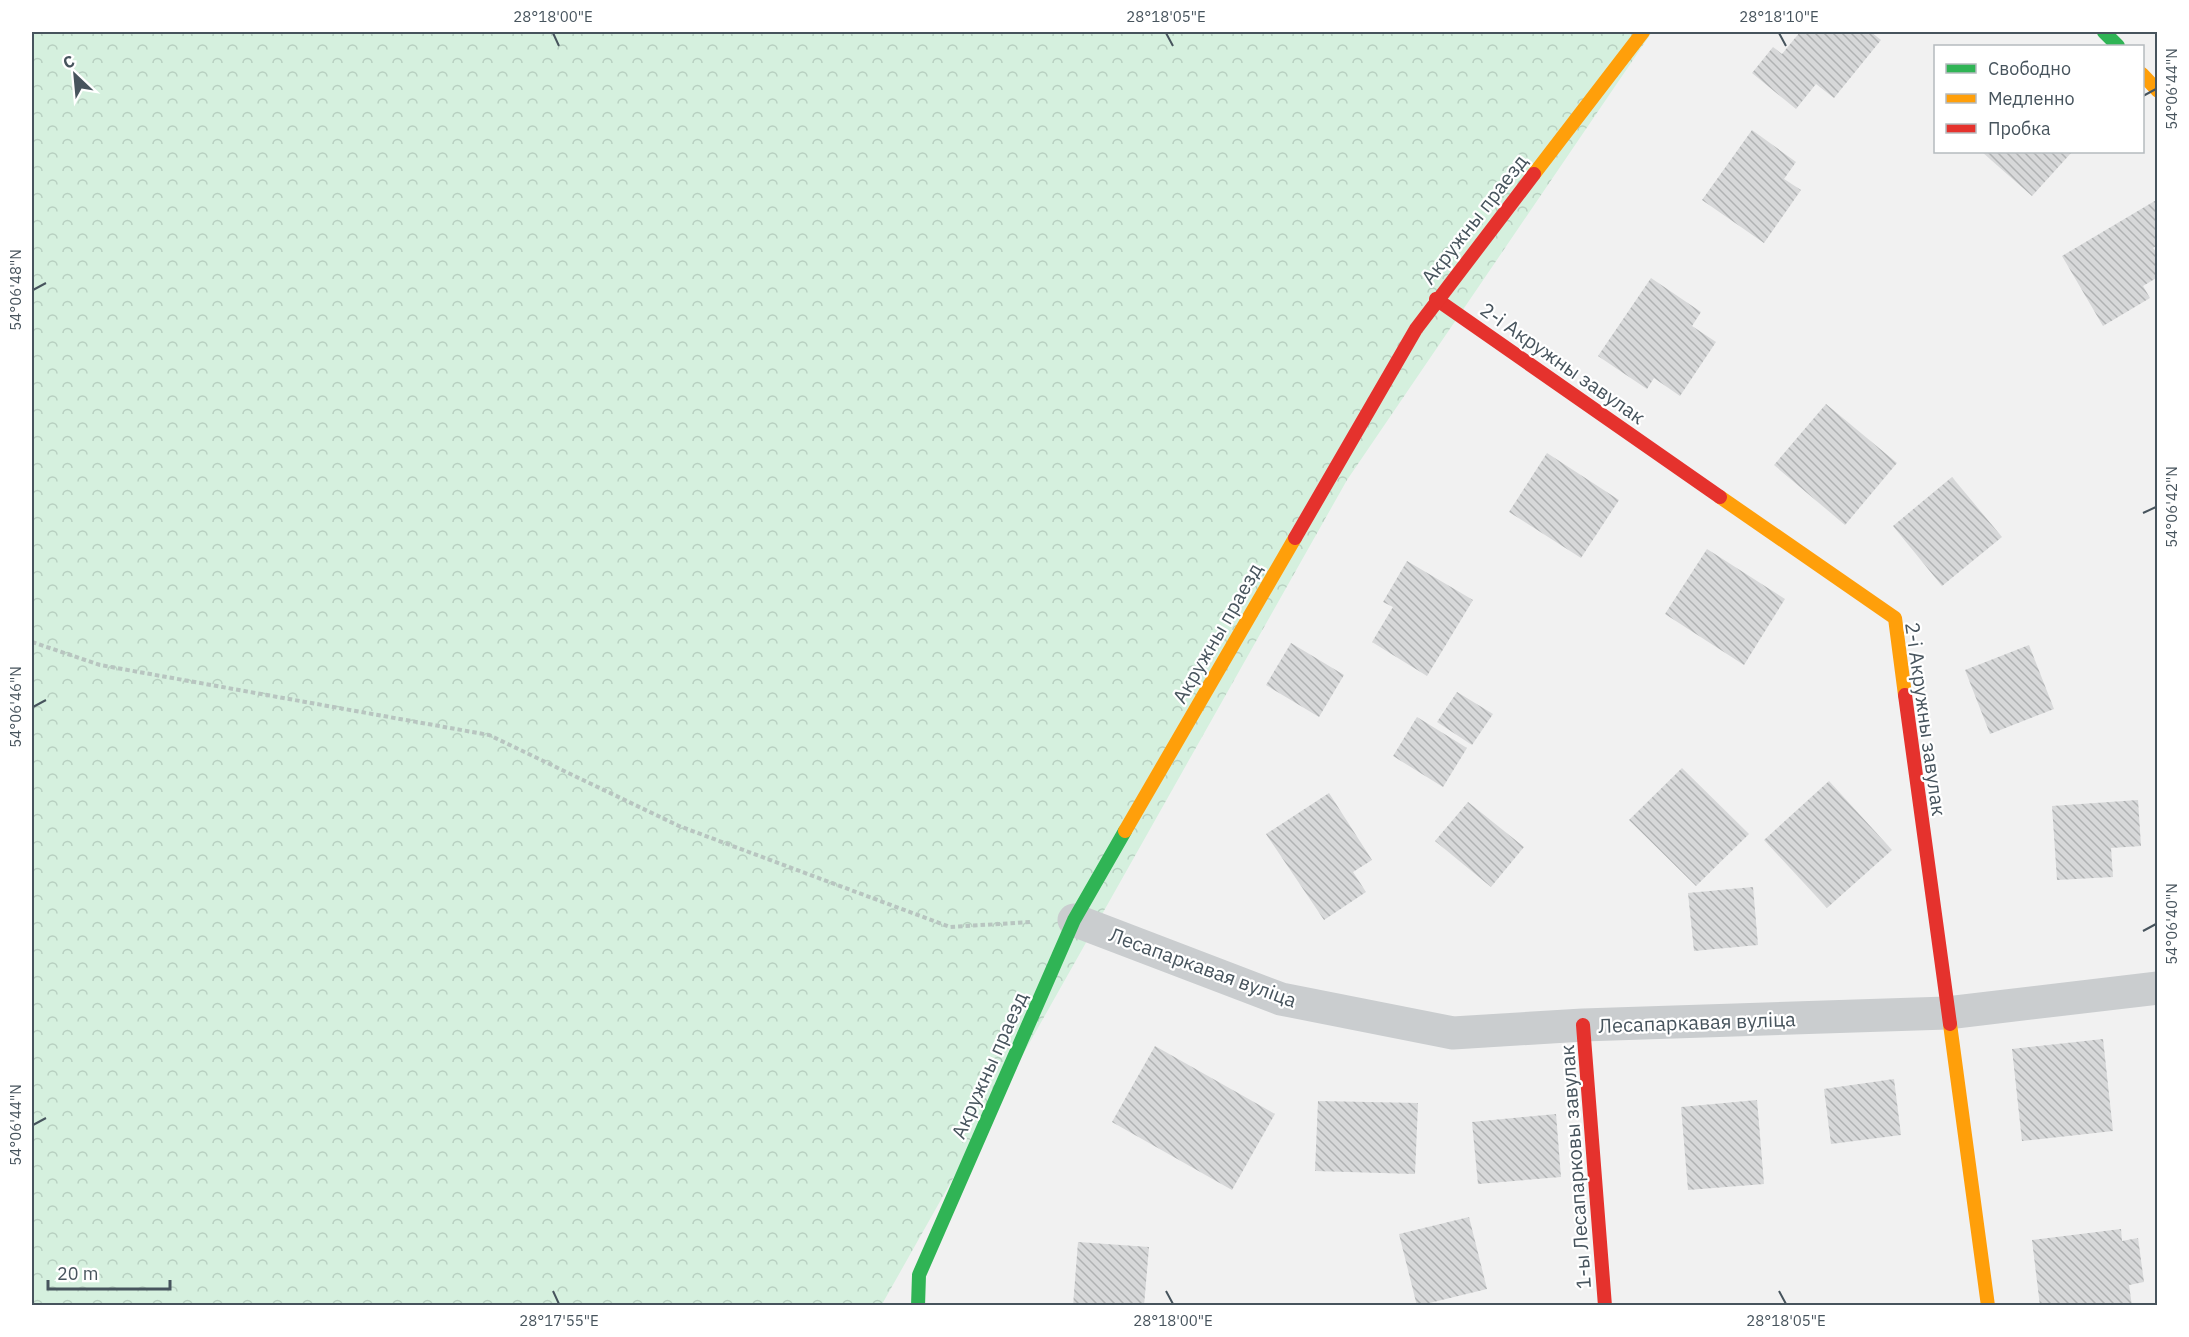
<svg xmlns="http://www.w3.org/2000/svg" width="2189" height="1337" font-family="'IBM Plex Sans',sans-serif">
<defs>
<pattern id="forest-crowns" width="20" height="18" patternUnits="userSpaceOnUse" patternTransform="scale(1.5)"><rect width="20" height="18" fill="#d5f0de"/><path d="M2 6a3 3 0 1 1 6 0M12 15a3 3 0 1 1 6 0" fill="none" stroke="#b8d0c1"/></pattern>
<pattern id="building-back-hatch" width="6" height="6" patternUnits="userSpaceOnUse" patternTransform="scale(1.5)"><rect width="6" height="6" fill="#d7d8d9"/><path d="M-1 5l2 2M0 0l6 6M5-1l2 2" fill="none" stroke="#b0b2b3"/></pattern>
</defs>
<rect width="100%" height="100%" fill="#f1f1f1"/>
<!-- forest -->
<path fill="url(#forest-crowns)" d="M32,32H1652L1347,480L881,1306L32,1305Z"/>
<!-- building -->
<g fill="url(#building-back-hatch)">
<path d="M1800,32H1871L1881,40L1834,98L1816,84L1796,109L1752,73L1773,47L1782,54Z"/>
<path d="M1752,130L1796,162L1784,179L1801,190L1764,243L1702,200Z"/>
<path d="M1982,152H2072L2032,196Z"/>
<path d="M2158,199V245L2153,248L2158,254V277L2143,286L2150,298L2103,326L2062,256Z"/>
<path d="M1651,278L1701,312L1692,326L1716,342L1680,396L1654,378L1647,389L1598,356Z"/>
<path d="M1826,404L1897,463L1845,525L1774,465Z"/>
<path d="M1547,453L1619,500L1581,558L1509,512Z"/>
<path d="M1952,477L2002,537L1942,586L1893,526Z"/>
<path d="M1707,549L1785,599L1744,665L1665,614Z"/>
<path d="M1407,561L1473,600L1427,676L1372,642L1393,607L1383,602Z"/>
<path d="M1291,643L1344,675L1319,717L1266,685Z"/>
<path d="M2029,645L2054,709L1990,734L1965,670Z"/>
<path d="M1457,692L1493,714L1472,745L1437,722Z"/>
<path d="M1417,717L1467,748L1443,787L1393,756Z"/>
<path d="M1682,768L1749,834L1696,886L1629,820Z"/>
<path d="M1829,781L1892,850L1827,908L1764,840Z"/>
<path d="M1329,793L1372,860L1353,872L1366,892L1324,920L1266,834Z"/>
<path d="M2138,800L2141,846L2111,848L2113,877L2057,880L2052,806Z"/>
<path d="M1468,802L1524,847L1491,887L1435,841Z"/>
<path d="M1753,887L1758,945L1694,951L1688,893Z"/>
<path d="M2103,1039L2113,1131L2022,1141L2012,1049Z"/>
<path d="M1155,1046L1275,1114L1232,1190L1112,1122Z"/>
<path d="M1894,1079L1901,1135L1831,1144L1824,1089Z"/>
<path d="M1757,1100L1764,1184L1688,1190L1681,1107Z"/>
<path d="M1318,1101L1418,1103L1415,1174L1315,1171Z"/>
<path d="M1556,1114L1561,1177L1478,1184L1472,1122Z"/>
<path d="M1469,1217L1487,1289L1417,1306L1399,1234Z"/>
<path d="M2121,1229L2122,1241L2138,1238L2144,1282L2129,1285L2132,1306H2040L2032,1240Z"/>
<path d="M1078,1242L1149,1247L1144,1306H1073Z"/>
</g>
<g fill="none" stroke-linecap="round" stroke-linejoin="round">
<!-- path -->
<path stroke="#b8c5c0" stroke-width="4" stroke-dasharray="4.5 3" stroke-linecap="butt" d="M32,642L100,665L489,735L679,826L950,927L1031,922"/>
<!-- street -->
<path stroke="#cacdcf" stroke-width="33" d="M1074,920L1281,999L1453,1033L1583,1025L1947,1013L2158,988"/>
<!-- fast -->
<g stroke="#30b455" stroke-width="14">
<path d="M2104,32L2118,46"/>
<path d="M918,1306L919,1275L1074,920L1125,831"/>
</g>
<!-- slow -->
<g stroke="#ff9f0a" stroke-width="14">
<path d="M2142,74L2158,91"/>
<path d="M1534,174L1643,32"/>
<path d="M1720,497L1895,618L1905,695"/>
<path d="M1125,831L1295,538"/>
<path d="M1950,1024L1988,1306"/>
</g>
<!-- jam -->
<g stroke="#e5322d" stroke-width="14">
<path d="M1436,299L1720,497"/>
<path d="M1295,538L1416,329L1534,174"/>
<path d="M1905,695L1950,1024"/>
<path d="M1583,1025L1605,1306"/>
</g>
</g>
<!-- ticks -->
<path fill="none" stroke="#47545d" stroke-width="2" d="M553,33L559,46M1166,33L1173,46M1779,33L1786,46M2143,96L2156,89M33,290L46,283M2143,513L2156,507M33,707L46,700M2143,931L2156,924M33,1125L46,1118M553,1291L559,1304M1166,1291L1173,1304M1779,1291L1786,1304"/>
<g text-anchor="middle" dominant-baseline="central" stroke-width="4.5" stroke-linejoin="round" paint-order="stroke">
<!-- street labels -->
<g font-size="20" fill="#47545d" stroke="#fff">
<text transform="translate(1474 219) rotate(-52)">Акружны праезд</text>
<text transform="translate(1563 363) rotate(35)">2-і Акружны завулак</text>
<text transform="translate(1217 633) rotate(-60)">Акружны праезд</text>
<text transform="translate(1926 719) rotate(82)">2-і Акружны завулак</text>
<text transform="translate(1203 967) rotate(20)">Лесапаркавая вуліца</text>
<text transform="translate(1697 1022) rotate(-2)">Лесапаркавая вуліца</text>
<text transform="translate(989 1065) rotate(-66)">Акружны праезд</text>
<text transform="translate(1575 1167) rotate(-94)">1-ы Лесапарковы завулак</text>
</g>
</g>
<!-- border -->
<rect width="2189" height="1337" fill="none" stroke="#ffffff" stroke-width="66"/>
<!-- legend -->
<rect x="1934" y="45" width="210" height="108" fill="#ffffff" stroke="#b5bbbe" stroke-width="1.5"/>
<rect x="1946" y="64" width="30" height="9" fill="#30b455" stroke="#b5bbbe" stroke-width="1.5"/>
<text x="1988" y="75" font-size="18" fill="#47545d">Свободно</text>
<rect x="1946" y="94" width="30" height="9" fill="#ff9f0a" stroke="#b5bbbe" stroke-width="1.5"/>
<text x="1988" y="105" font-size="18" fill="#47545d">Медленно</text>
<rect x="1946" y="124" width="30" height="9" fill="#e5322d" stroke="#b5bbbe" stroke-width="1.5"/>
<text x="1988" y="135" font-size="18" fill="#47545d">Пробка</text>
<!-- north arrow -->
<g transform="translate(75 75) rotate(334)" stroke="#ffffff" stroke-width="4.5" paint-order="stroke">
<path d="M0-4.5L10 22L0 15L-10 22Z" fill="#47545d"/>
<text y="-9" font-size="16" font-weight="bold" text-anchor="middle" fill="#47545d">С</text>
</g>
<!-- scale -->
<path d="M48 1280v9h122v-9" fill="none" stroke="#47545d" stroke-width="3"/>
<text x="57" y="1280" font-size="18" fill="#47545d" stroke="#ffffff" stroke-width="4.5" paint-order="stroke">20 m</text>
<rect x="33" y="33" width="2123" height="1271" fill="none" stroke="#47545d" stroke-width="2"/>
<g font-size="15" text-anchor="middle" fill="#47545d">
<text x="553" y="22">28°18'00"E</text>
<text x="1166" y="22">28°18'05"E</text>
<text x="1779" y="22">28°18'10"E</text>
<text transform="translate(2172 89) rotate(-90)" y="5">54°06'44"N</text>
<text transform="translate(16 290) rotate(-90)" y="5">54°06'48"N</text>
<text transform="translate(2172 507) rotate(-90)" y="5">54°06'42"N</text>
<text transform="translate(16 707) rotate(-90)" y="5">54°06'46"N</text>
<text transform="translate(2172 924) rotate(-90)" y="5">54°06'40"N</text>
<text transform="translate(16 1125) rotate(-90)" y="5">54°06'44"N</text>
<text x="559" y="1326">28°17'55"E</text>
<text x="1173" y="1326">28°18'00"E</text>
<text x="1786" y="1326">28°18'05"E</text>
</g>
</svg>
